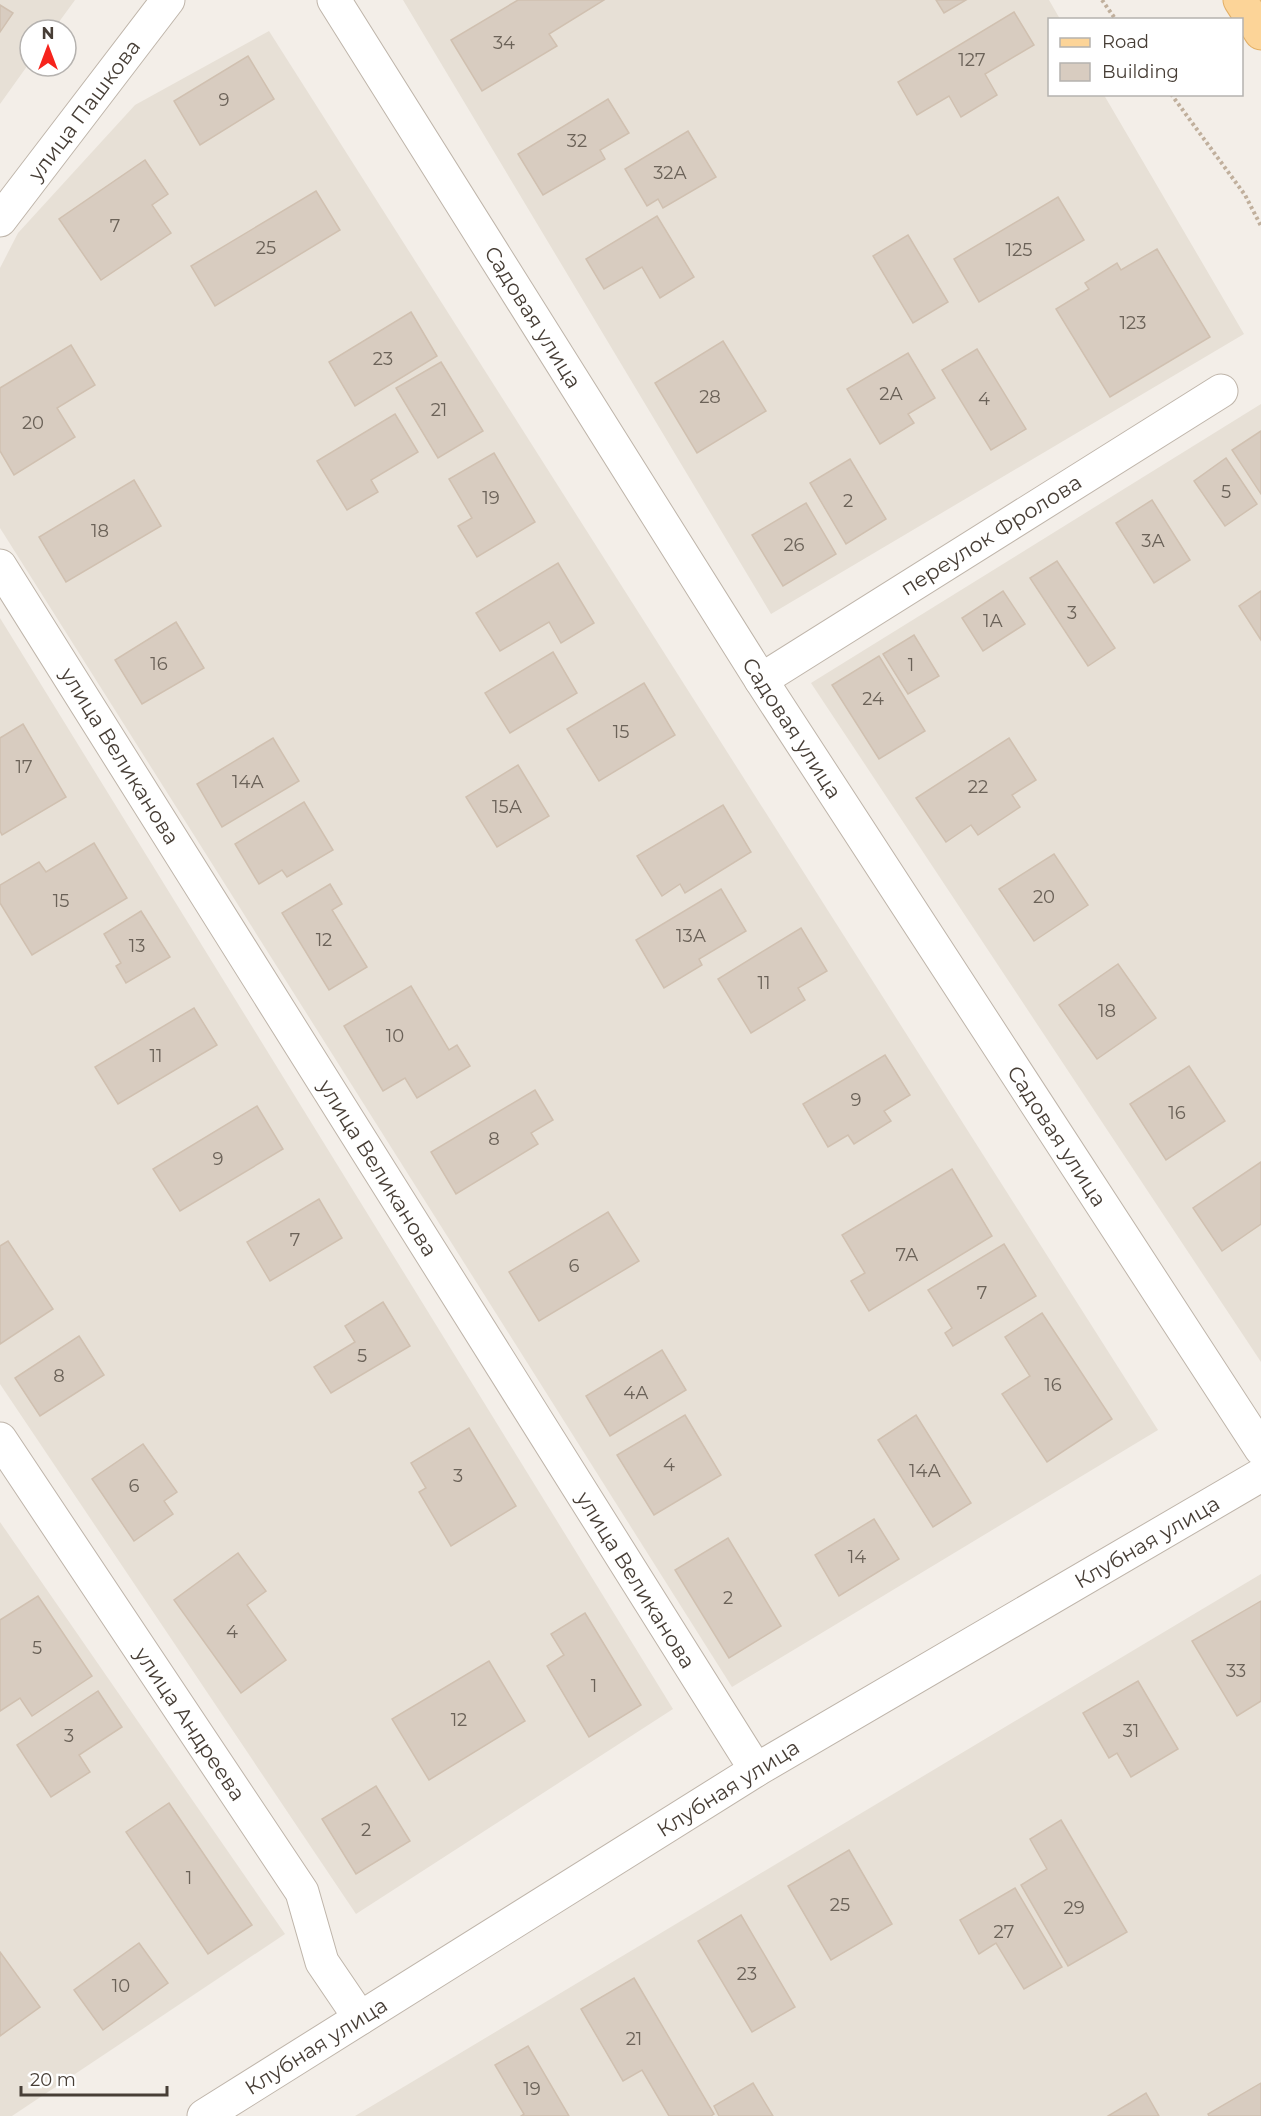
<svg xmlns="http://www.w3.org/2000/svg" width="1261" height="2116" font-family="Montserrat,sans-serif">
<rect width="100%" height="100%" fill="#f3eee8"/>
<!-- residential -->
<g fill="#e7e0d6">
<path d="M0,0H75L53,30H30V62L0,104Z"/>
<path d="M403,0H1049L1060,19L1050,20V94L1104,95L1244,334L771,614Z"/>
<path d="M269,31L1158,1430L732,1687L0,528V268L18,233L135,105Z"/>
<path d="M1261,404V1362L811,683Z"/>
<path d="M0,618L673,1709L356,1914L0,1384Z"/>
<path d="M0,1522L285,1934L12,2116H0Z"/>
<path d="M1261,1574V2116H355Z"/>
</g>
<!-- building -->
<g fill="#d8ccc0" stroke="#d0c0b0" stroke-width="1.5">
<path d="M518,0H604L549,34L557,46L482,91L451,40Z"/>
<path d="M936,0H966L944,13Z"/>
<path d="M0,5L13,13L0,32Z"/>
<path d="M1014,12L1034,45L985,74L997,95L961,117L949,96L917,115L898,82Z"/>
<path d="M248,56L274,99L200,145L174,101Z"/>
<path d="M608,99L629,133L600,150L605,159L543,195L518,154Z"/>
<path d="M688,131L716,177L663,208L658,199L647,206L625,169Z"/>
<path d="M145,160L168,194L152,205L171,233L101,280L59,219Z"/>
<path d="M316,191L340,230L215,306L191,266Z"/>
<path d="M1058,197L1084,240L979,302L954,259Z"/>
<path d="M657,216L694,277L660,298L642,267L604,289L586,259Z"/>
<path d="M908,235L948,302L913,323L873,256Z"/>
<path d="M1157,249L1210,337L1110,397L1056,309L1089,289L1085,283L1117,263L1121,270Z"/>
<path d="M411,312L437,356L355,406L329,362Z"/>
<path d="M723,341L766,411L697,453L655,383Z"/>
<path d="M71,345L95,385L57,408L75,437L14,475L0,451V388Z"/>
<path d="M977,349L1026,429L991,450L942,370Z"/>
<path d="M908,353L935,398L908,414L914,423L880,444L847,389Z"/>
<path d="M441,362L483,431L438,458L396,388Z"/>
<path d="M395,414L418,452L371,480L378,492L347,510L317,461Z"/>
<path d="M1261,431V494L1232,450Z"/>
<path d="M494,453L535,522L477,557L458,526L472,518L449,479Z"/>
<path d="M1226,458L1257,504L1225,526L1194,481Z"/>
<path d="M850,459L886,519L846,544L810,483Z"/>
<path d="M134,480L161,526L66,582L39,537Z"/>
<path d="M1152,500L1190,560L1154,583L1116,523Z"/>
<path d="M806,503L836,554L783,586L752,535Z"/>
<path d="M1057,561L1115,648L1088,666L1030,578Z"/>
<path d="M558,563L594,623L561,643L549,622L500,651L476,613Z"/>
<path d="M1003,591L1025,624L983,651L962,618Z"/>
<path d="M1261,591V640L1239,606Z"/>
<path d="M176,622L204,668L142,704L115,660Z"/>
<path d="M914,635L939,676L908,694L883,654Z"/>
<path d="M553,652L577,693L510,733L485,693Z"/>
<path d="M879,656L925,731L879,759L832,685Z"/>
<path d="M644,683L675,735L599,781L567,729Z"/>
<path d="M23,724L66,797L2,835L0,831V738Z"/>
<path d="M273,738L299,781L222,827L197,784Z"/>
<path d="M1009,738L1036,780L1012,795L1020,807L978,835L971,825L946,842L916,798Z"/>
<path d="M518,765L549,816L497,847L466,797Z"/>
<path d="M304,802L333,850L287,877L282,870L259,884L235,844Z"/>
<path d="M723,805L751,852L685,893L680,884L662,896L637,856Z"/>
<path d="M94,843L127,898L32,955L0,903V885L39,862L46,872Z"/>
<path d="M1054,854L1088,905L1034,941L999,889Z"/>
<path d="M330,884L342,904L332,910L367,967L329,990L282,913Z"/>
<path d="M721,889L746,931L699,959L702,965L664,988L636,940Z"/>
<path d="M141,911L170,957L126,983L116,966L121,963L104,934Z"/>
<path d="M801,928L827,971L798,988L805,1000L751,1033L718,979Z"/>
<path d="M1118,964L1156,1018L1097,1059L1059,1005Z"/>
<path d="M411,986L449,1050L457,1045L470,1066L417,1098L405,1078L383,1091L344,1026Z"/>
<path d="M194,1008L217,1045L118,1104L95,1067Z"/>
<path d="M885,1055L910,1095L884,1111L891,1121L854,1144L848,1135L828,1147L803,1104Z"/>
<path d="M1189,1066L1225,1121L1166,1160L1130,1104Z"/>
<path d="M535,1090L553,1120L531,1133L538,1144L456,1194L431,1152Z"/>
<path d="M257,1106L283,1149L180,1211L153,1169Z"/>
<path d="M1261,1162V1224L1222,1251L1193,1208Z"/>
<path d="M952,1169L992,1236L869,1311L851,1281L865,1273L842,1235Z"/>
<path d="M319,1199L342,1238L270,1281L247,1242Z"/>
<path d="M608,1212L639,1261L539,1321L509,1272Z"/>
<path d="M8,1241L53,1309L0,1344V1246Z"/>
<path d="M1004,1244L1036,1296L953,1346L945,1333L952,1328L928,1290Z"/>
<path d="M383,1302L410,1346L331,1393L314,1367L355,1342L345,1326Z"/>
<path d="M1042,1313L1112,1419L1047,1462L1002,1394L1030,1376L1005,1337Z"/>
<path d="M79,1336L104,1375L40,1416L15,1378Z"/>
<path d="M662,1350L686,1390L610,1436L586,1396Z"/>
<path d="M685,1415L721,1475L654,1515L617,1455Z"/>
<path d="M916,1415L971,1503L933,1527L878,1440Z"/>
<path d="M469,1428L516,1506L451,1546L419,1492L426,1488L411,1463Z"/>
<path d="M143,1444L177,1492L164,1501L173,1514L134,1541L92,1479Z"/>
<path d="M874,1519L899,1559L839,1596L815,1555Z"/>
<path d="M728,1538L781,1626L729,1658L675,1570Z"/>
<path d="M238,1553L266,1591L247,1605L286,1660L241,1693L174,1600Z"/>
<path d="M38,1596L92,1676L32,1716L20,1698L0,1711V1620Z"/>
<path d="M1261,1601V1701L1237,1716L1192,1641Z"/>
<path d="M585,1613L641,1705L589,1737L547,1666L564,1655L551,1634Z"/>
<path d="M489,1661L525,1721L429,1780L392,1719Z"/>
<path d="M1138,1681L1178,1749L1131,1777L1117,1753L1109,1758L1083,1713Z"/>
<path d="M98,1691L122,1727L79,1755L90,1772L51,1797L17,1745Z"/>
<path d="M376,1786L410,1841L356,1874L322,1819Z"/>
<path d="M169,1803L252,1925L208,1954L126,1832Z"/>
<path d="M1061,1820L1127,1932L1068,1966L1021,1885L1047,1869L1030,1839Z"/>
<path d="M849,1850L892,1924L831,1960L788,1886Z"/>
<path d="M1015,1888L1062,1967L1024,1989L996,1943L979,1954L960,1920Z"/>
<path d="M741,1915L795,2007L752,2032L698,1941Z"/>
<path d="M139,1943L168,1983L103,2030L74,1990Z"/>
<path d="M0,1952L40,2007L0,2036Z"/>
<path d="M634,1978L714,2114L711,2116H669L642,2070L623,2081L581,2009Z"/>
<path d="M528,2046L569,2116H521L524,2114L495,2065Z"/>
<path d="M753,2083L773,2116H719L714,2106Z"/>
<path d="M1261,2083V2116H1209L1208,2114Z"/>
<path d="M1146,2093L1159,2116H1108L1130,2103Z"/>
</g>
<g fill="none" stroke-linecap="round" stroke-linejoin="round">
<!-- minor casing -->
<g stroke="#bfb5aa" stroke-width="35">
<g id="minor">
<path d="M334,0L761,680L1261,1449"/>
<path d="M0,220L168,0"/>
<path d="M0,566L756,1770"/>
<path d="M761,680L1221,391"/>
<path d="M0,1439L302,1892L322,1962L360,2018"/>
<path d="M204,2116L756,1770L1261,1475"/>
</g>
</g>
<!-- major casing -->
<g stroke="#e2af67" stroke-width="35">
<path id="major" d="M1240,0L1261,33"/>
</g>
<!-- path -->
<g stroke="#c0af9c" stroke-width="4" stroke-dasharray="3 3" stroke-linecap="butt">
<path d="M1102,0L1116,20"/>
<path d="M1171,94L1245,195L1261,226"/>
</g>
<!-- minor -->
<use href="#minor" stroke="#fff" stroke-width="33"/>
<!-- major -->
<use href="#major" stroke="#fcd498" stroke-width="33"/>
</g>
<g text-anchor="middle" dominant-baseline="central" stroke-width="6" stroke-linejoin="round" paint-order="stroke">
<!-- number labels -->
<g font-size="18" fill="#6b6258">
<text x="504" y="43">34</text>
<text x="972" y="60">127</text>
<text x="224" y="100">9</text>
<text x="577" y="141">32</text>
<text x="670" y="173">32А</text>
<text x="115" y="226">7</text>
<text x="266" y="248">25</text>
<text x="1019" y="250">125</text>
<text x="1133" y="323">123</text>
<text x="383" y="359">23</text>
<text x="891" y="394">2А</text>
<text x="710" y="397">28</text>
<text x="984" y="399">4</text>
<text x="439" y="410">21</text>
<text x="33" y="423">20</text>
<text x="1226" y="492">5</text>
<text x="491" y="498">19</text>
<text x="848" y="501">2</text>
<text x="100" y="531">18</text>
<text x="1153" y="541">3А</text>
<text x="794" y="545">26</text>
<text x="1072" y="613">3</text>
<text x="993" y="621">1А</text>
<text x="159" y="664">16</text>
<text x="911" y="665">1</text>
<text x="873" y="699">24</text>
<text x="621" y="732">15</text>
<text x="24" y="767">17</text>
<text x="248" y="782">14А</text>
<text x="978" y="787">22</text>
<text x="507" y="807">15А</text>
<text x="1044" y="897">20</text>
<text x="61" y="901">15</text>
<text x="691" y="936">13А</text>
<text x="324" y="940">12</text>
<text x="137" y="946">13</text>
<text x="764" y="983">11</text>
<text x="1107" y="1011">18</text>
<text x="395" y="1036">10</text>
<text x="156" y="1056">11</text>
<text x="856" y="1100">9</text>
<text x="1177" y="1113">16</text>
<text x="494" y="1139">8</text>
<text x="218" y="1159">9</text>
<text x="295" y="1240">7</text>
<text x="907" y="1255">7А</text>
<text x="574" y="1266">6</text>
<text x="982" y="1293">7</text>
<text x="362" y="1356">5</text>
<text x="59" y="1376">8</text>
<text x="1053" y="1385">16</text>
<text x="636" y="1393">4А</text>
<text x="669" y="1465">4</text>
<text x="925" y="1471">14А</text>
<text x="458" y="1476">3</text>
<text x="134" y="1486">6</text>
<text x="857" y="1557">14</text>
<text x="728" y="1598">2</text>
<text x="232" y="1632">4</text>
<text x="37" y="1648">5</text>
<text x="1236" y="1671">33</text>
<text x="594" y="1686">1</text>
<text x="459" y="1720">12</text>
<text x="1131" y="1731">31</text>
<text x="69" y="1736">3</text>
<text x="366" y="1830">2</text>
<text x="189" y="1878">1</text>
<text x="840" y="1905">25</text>
<text x="1074" y="1908">29</text>
<text x="1004" y="1932">27</text>
<text x="747" y="1974">23</text>
<text x="121" y="1986">10</text>
<text x="634" y="2039">21</text>
<text x="532" y="2089">19</text>
</g>
<!-- street labels -->
<g font-size="21" fill="#473e36" stroke="#fff">
<text transform="translate(84 110) rotate(-53)">улица Пашкова</text>
<text transform="translate(533 317) rotate(58)">Садовая улица</text>
<text transform="translate(991 535) rotate(-32)">переулок Фролова</text>
<text transform="translate(792 728) rotate(57)">Садовая улица</text>
<text transform="translate(120 756) rotate(58)">улица Великанова</text>
<text transform="translate(1057 1136) rotate(57)">Садовая улица</text>
<text transform="translate(378 1168) rotate(58)">улица Великанова</text>
<text transform="translate(1147 1542) rotate(-30)">Клубная улица</text>
<text transform="translate(636 1580) rotate(58)">улица Великанова</text>
<text transform="translate(190 1724) rotate(56)">улица Андреева</text>
<text transform="translate(728 1788) rotate(-32)">Клубная улица</text>
<text transform="translate(316 2046) rotate(-32)">Клубная улица</text>
</g>
</g>
<!-- legend -->
<rect x="1048" y="18" width="195" height="78" fill="#ffffff" stroke="#b5b2af" stroke-width="1.5"/>
<rect x="1060" y="38" width="30" height="9" fill="#fcd498" stroke="#b5b2af" stroke-width="1.5"/>
<text x="1102" y="48" font-size="18" fill="#473e36">Road</text>
<rect x="1060" y="63" width="30" height="18" fill="#d8ccc0" stroke="#b5b2af" stroke-width="1.5"/>
<text x="1102" y="78" font-size="18" fill="#473e36">Building</text>
<!-- north arrow -->
<g transform="translate(48 48)"><circle r="28" fill="#ffffff" stroke="#b5b2af" stroke-width="1.5"/>
<path d="M0-4.5L10 22L0 15L-10 22Z" fill="#f6241c"/>
<text y="-9" font-size="16" font-weight="bold" text-anchor="middle" fill="#473e36">N</text>
</g>
<!-- scale -->
<path d="M21 2086v9h146v-9" fill="none" stroke="#473e36" stroke-width="3"/>
<text x="30" y="2086" font-size="18" fill="#473e36" stroke="#ffffff" stroke-width="4.5" paint-order="stroke">20 m</text>
</svg>
